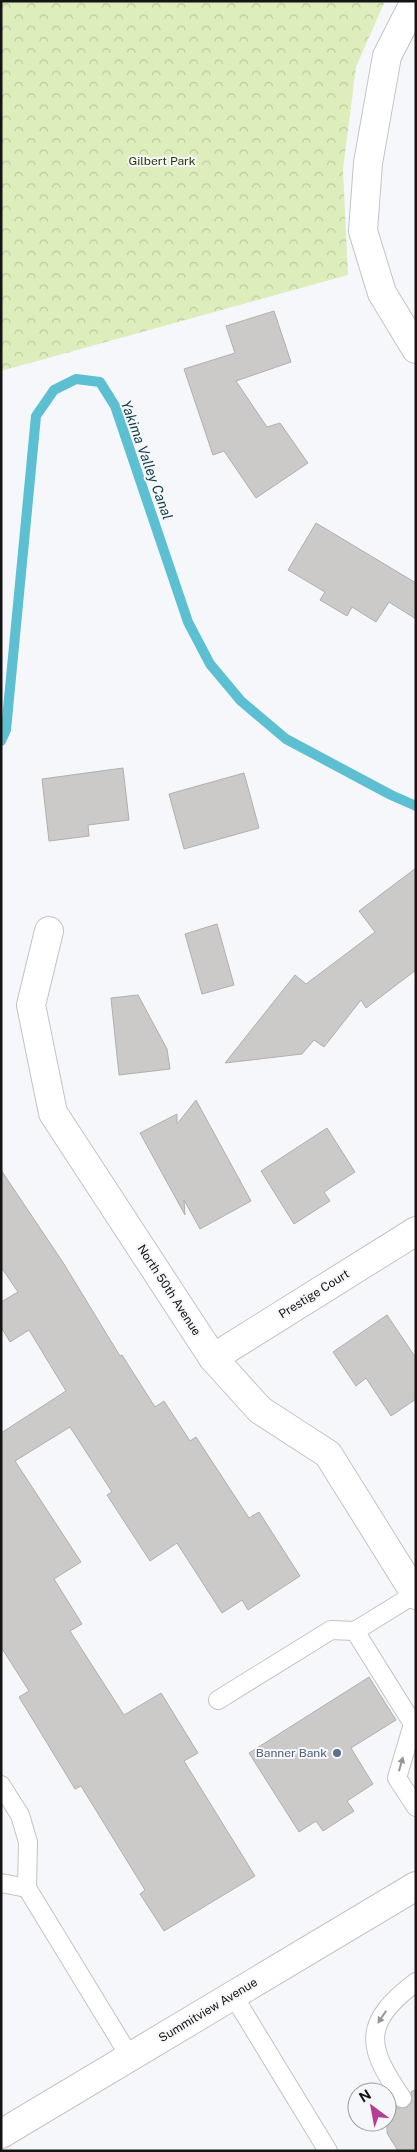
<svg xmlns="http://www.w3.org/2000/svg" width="417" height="2152" font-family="'Public Sans',sans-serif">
<defs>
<pattern id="forest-crowns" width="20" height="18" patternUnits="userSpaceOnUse" patternTransform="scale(1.25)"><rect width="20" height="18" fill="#deedbc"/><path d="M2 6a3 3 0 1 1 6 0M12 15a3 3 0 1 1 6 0" fill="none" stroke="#becaa1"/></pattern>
</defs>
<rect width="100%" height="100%" fill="#f6f7fa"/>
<!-- forest -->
<path fill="url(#forest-crowns)" d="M1,1H385L356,67L343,169L348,275L1,371Z"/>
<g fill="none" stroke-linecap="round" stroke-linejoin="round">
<!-- stream -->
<path stroke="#5dbfd2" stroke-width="10" d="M1,741L6,730L36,416L54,390L76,379L100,382L115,406L188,622L210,664L241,701L286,739L391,795L416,806"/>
</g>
<!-- building -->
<g fill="#cccac9" stroke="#b1afae">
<path d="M274,311L291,362L236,381L267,427L280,423L308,463L256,498L224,451L213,455L184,369L235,353L226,326Z"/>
<path d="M316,523L416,583V619L389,602L376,622L352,607L347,616L320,600L325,592L288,570Z"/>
<path d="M123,768L129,820L88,825L89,836L49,841L42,779Z"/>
<path d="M244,773L259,828L184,849L169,794Z"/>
<path d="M416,868V970L366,1008L361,1000L324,1047L314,1040L302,1054L225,1063L295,975L306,984L375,932L359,911Z"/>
<path d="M217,924L234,985L202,994L185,934Z"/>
<path d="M138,995L167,1049L170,1069L119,1075L111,998Z"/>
<path d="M196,1100L251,1201L200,1229L184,1200L185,1215L140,1133L177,1114V1124Z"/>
<path d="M327,1128L355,1172L324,1192L330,1201L294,1224L261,1171Z"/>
<path d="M1,1170L64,1264L120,1356L122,1355L155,1407L164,1401L190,1441L196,1437L249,1518L259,1512L300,1576L248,1610L242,1600L222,1613L177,1543L150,1561L107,1495L112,1492L70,1427L15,1461L81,1562L54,1579L82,1624L70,1631L124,1715L161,1693L198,1753L184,1761L255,1876L164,1931L140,1894L145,1890L81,1786L75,1789L19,1697L29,1691L1,1647V1433L66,1391L29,1330L10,1342L1,1327V1302L18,1292L1,1267Z"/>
<path d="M387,1315L416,1358V1399L391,1416L366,1378L356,1386L333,1352Z"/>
<path d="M369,1677L396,1720L351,1748L373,1784L347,1801L354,1811L323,1831L316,1821L299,1832L249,1753Z"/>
<path d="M416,2089V2151H398L387,2133V2107L393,2103L398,2108L407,2107L412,2102L411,2092Z"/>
</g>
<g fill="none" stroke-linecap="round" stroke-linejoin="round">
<!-- service casing -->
<g stroke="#c2c3c5" stroke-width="20">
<g id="service">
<path d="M355,1631L413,1724L397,1778L416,1807"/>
<path d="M218,1700L331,1630L355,1631L415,1594"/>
<path d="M1,1785L20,1815L28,1842L27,1888L130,2057"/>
<path d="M1,1883L27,1888"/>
<path d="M233,1995L328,2151"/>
<path d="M402,2098C366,2046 362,2023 416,1982"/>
</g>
</g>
<!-- minor casing -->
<g stroke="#c2c3c5" stroke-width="30">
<g id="minor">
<path d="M415,1L387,56L368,163L363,231L382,293L416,349"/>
<path d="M49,931L31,1005L53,1113L213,1358L260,1410L328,1454L416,1595"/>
<path d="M213,1358L416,1231"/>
</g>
</g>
<!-- primary casing -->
<g stroke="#c2c3c5" stroke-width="30">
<path id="primary" d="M1,2134L416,1886"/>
</g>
<!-- service -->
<use href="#service" stroke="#fff" stroke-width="18"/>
<!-- minor -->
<use href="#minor" stroke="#fff" stroke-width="28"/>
<!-- primary -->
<use href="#primary" stroke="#fff" stroke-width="28"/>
</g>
<!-- one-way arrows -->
<defs><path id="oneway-solid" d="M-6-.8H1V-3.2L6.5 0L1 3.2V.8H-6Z" transform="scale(1.25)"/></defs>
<g fill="#959596">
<use href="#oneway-solid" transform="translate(401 1764) rotate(-74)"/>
<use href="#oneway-solid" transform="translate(382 2017) rotate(124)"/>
</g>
<!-- markers -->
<circle fill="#5c6f8a" stroke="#f6f7fa" stroke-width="2" cx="337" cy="1753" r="5"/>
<g text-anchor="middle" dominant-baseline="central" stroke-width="4" stroke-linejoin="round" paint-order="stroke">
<!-- park labels -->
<g font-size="12" fill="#2d3903" stroke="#f6f7fa">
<text x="162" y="161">Gilbert Park</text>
</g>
<!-- street labels -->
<g font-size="12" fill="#141415" stroke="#f6f7fa">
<text transform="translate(169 1290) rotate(57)">North 50th Avenue</text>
<text transform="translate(314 1294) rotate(-32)">Prestige Court</text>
<text transform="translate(208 2010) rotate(-31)">Summitview Avenue</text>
</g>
<!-- service labels -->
<g font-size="12" fill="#4e5e75" stroke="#f6f7fa" text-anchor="end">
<text x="327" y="1753">Banner Bank</text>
</g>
<!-- water labels -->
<g font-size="14" font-style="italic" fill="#0d3c44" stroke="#f6f7fa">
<text transform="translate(147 460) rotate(70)">Yakima Valley Canal</text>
</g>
</g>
<!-- border -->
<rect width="417" height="2152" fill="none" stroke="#141415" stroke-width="5"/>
<!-- north arrow -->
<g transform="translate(372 2107) rotate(328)"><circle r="24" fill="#f6f7fa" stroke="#9c9c9e"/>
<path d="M0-4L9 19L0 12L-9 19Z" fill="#b53d92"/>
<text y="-8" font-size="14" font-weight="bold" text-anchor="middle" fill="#141415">N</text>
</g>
</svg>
